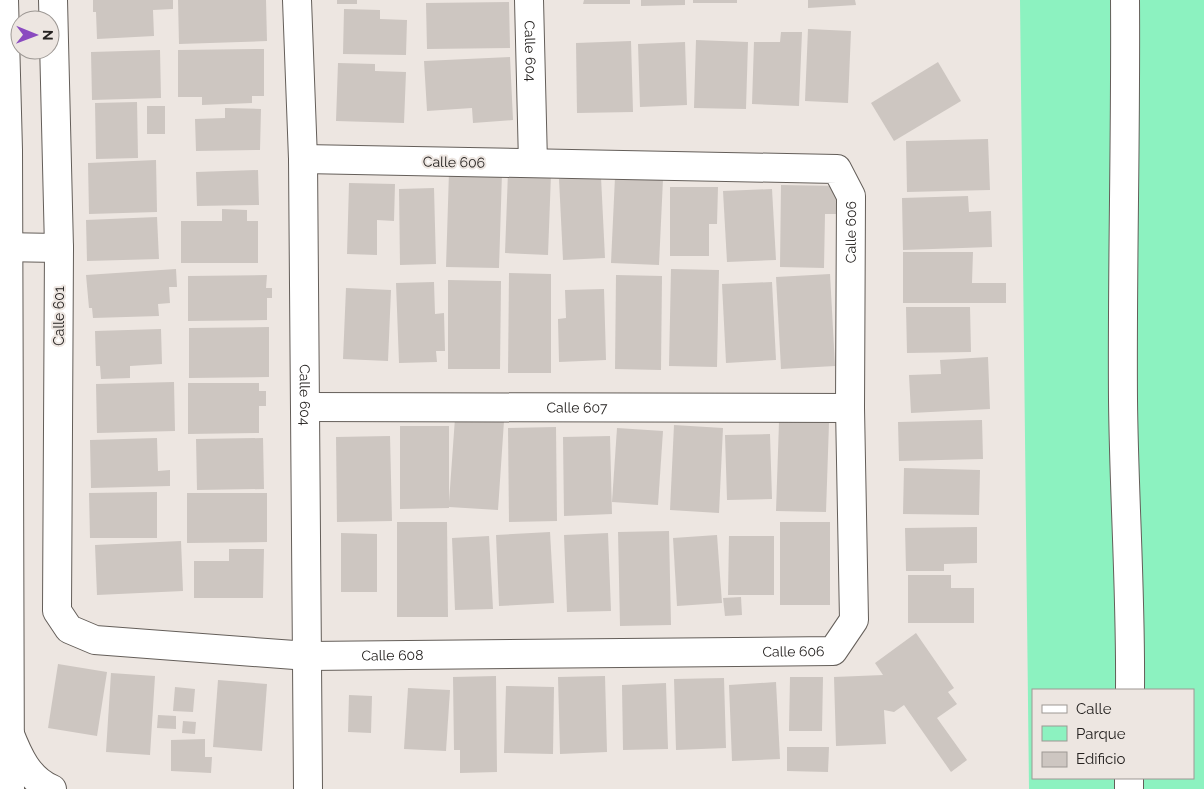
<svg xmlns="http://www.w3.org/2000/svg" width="1204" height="789" font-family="Raleway,sans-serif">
<rect width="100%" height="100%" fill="#ede6e1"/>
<!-- green -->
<path fill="#8cf2c0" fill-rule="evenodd" d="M1020,0H1204V789H1029ZM1033,690H1193V778H1033Z"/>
<!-- building -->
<g fill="#cdc6c1">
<path d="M93,0H173V9L153,10L154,36L97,39L96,12H93Z"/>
<path d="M178,0H266L267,41L179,44Z"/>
<rect x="337" y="0" width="20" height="4"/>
<path d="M584,0H630V4H583Z"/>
<path d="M641,0H685V5L641,6Z"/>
<rect x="693" y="0" width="44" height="3"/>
<path d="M808,0H855L856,5L808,8Z"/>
<path d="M509,2L510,48L427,49L426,3Z"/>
<path d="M344,9L380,10V19L407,20L406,55L343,54Z"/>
<path d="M808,29L851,31L848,103L805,101Z"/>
<path d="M781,32H802L799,106L752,104L754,42H780Z"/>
<path d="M696,40L748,42L746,109L694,108Z"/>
<path d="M631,41L633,112L577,113L576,43Z"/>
<path d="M685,42L687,105L640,107L638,44Z"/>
<path d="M264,49V96H252V103L202,105V97H178V50Z"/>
<path d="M160,50L161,98L92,100L91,52Z"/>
<path d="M510,57L513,120L473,123L472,108L427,111L424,61Z"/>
<path d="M938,62L961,101L894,141L871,103Z"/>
<path d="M338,63L375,64V71L406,72L404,123L336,121Z"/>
<path d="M137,102L138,158L96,159L95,103Z"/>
<rect x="147" y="106" width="18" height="28"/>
<path d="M225,108L261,109L260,150L196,151L195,119L225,118Z"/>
<path d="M988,139L990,190L907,192L906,141Z"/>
<path d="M156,160L157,212L89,214L88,163Z"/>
<path d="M258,170L259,205L197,206L196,172Z"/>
<path d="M449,171L502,173L499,268L446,267Z"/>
<path d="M508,172L551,174L548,255L505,253Z"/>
<path d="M601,177L605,258L563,260L559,179Z"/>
<path d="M615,177L663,179L659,265L611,263Z"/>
<path d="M349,183L395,184L394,221L377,220V255L347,254Z"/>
<path d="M781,185L840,186V214H825L824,268L780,267Z"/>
<path d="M670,187H718L717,224H709V256H670Z"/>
<path d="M434,188L436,264L400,265L399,189Z"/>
<path d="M772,189L776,260L727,262L723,191Z"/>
<path d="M968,196L969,212L991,211L992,247L903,250L902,198Z"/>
<path d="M222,209L247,210V221H258V263H181V221H222Z"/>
<path d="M157,217L159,259L87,261L86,220Z"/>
<path d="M903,252H973L972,283H1006V303H903Z"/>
<path d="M176,269L177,287H169L170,303L158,304L159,316L93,318L92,308H89L86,275Z"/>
<path d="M671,269L719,270L717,367L669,366Z"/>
<path d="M509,273L551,274V373H508Z"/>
<path d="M830,274L835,366L781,369L776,277Z"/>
<path d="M267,275L266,288H272V298H267V320L188,321V276Z"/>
<path d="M616,275L662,276L661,370L615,369Z"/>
<path d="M448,280L501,281L500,369H448Z"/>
<path d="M434,282L435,314L444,313L445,351H436L437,362L399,363L396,283Z"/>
<path d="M772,282L776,360L726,363L722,284Z"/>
<path d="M346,288L391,290L388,361L343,359Z"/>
<path d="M604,289L606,360L559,362L558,319L566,318L565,290Z"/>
<path d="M906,307H970L971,352L907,353Z"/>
<path d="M269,327V377L189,378V328Z"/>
<path d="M161,329L162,364L130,366V378L101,379L100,366H96L95,331Z"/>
<path d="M988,357L990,409L911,413L909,375L941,374L940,360Z"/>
<path d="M174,382L175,431L97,433L96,384Z"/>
<path d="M188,383H259V391H266V406H259V433L188,434Z"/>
<path d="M455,418L504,421L498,510L449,507V508L400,509V426H449V502Z"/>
<path d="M982,420L983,459L899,461L898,422Z"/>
<path d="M779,422L829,423L826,512L776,511Z"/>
<path d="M674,425L723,428L719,513L670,510Z"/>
<path d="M556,427L557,521L509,522L508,428Z"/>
<path d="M617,428L663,431L658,505L612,502Z"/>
<path d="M770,434L772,499L727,500L725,435Z"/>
<path d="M390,436L392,521L337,522L336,437Z"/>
<path d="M610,436L612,514L564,516L563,437Z"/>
<path d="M157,438L158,471L170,470V486L91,488L90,440Z"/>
<path d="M263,438L264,489L197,490L196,439Z"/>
<path d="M904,468L980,470L979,515L903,514Z"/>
<path d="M157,492V538H90L89,493Z"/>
<path d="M187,493H267V542L187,543Z"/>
<path d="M397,522H447L448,617H397Z"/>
<rect x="780" y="522" width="50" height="83"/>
<path d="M977,527V563L944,564V571H906L905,528Z"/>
<path d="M669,531L671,625L620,626L618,532Z"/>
<path d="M550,532L554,603L499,606L496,535Z"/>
<path d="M341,533L377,534V592H341Z"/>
<path d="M608,533L611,611L567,612L564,535Z"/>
<path d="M717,535L722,603L677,606L673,538Z"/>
<path d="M489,536L493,609L455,610L452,538Z"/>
<path d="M729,536H774V595H728Z"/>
<path d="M181,541L183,591L97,595L95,545Z"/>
<path d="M229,549H264L263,598H194V561H229Z"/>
<path d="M908,575H951V588H974V623H908Z"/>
<path d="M741,597L742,615L725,616L723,598Z"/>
<path d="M916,633L954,688L948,692L957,704L937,718L967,760L951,772L904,705L894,712L884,710L886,744L836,746L834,677L883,675L875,663Z"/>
<path d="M58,664L107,672L97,736L48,728Z"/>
<path d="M111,673L155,676L150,755L106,752Z"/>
<path d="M496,676L497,772L460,773V750H454L453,677Z"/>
<path d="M605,676L607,752L560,754L558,677Z"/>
<path d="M790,677H823L822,731H789Z"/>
<path d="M724,678L726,748L676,750L674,679Z"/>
<path d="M218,680L267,684L262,751L213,747Z"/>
<path d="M776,682L780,759L732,761L729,685Z"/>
<path d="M666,683L668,749L623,750L622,685Z"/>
<path d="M506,686L554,687L553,754L504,753Z"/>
<path d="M175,687L195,689L193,712L173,711Z"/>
<path d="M408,688L450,690L446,751L404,749Z"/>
<path d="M349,695L372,696L371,733L348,732Z"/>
<path d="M158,715L176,716V729L157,728Z"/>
<path d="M183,721L196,722L195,734L182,733Z"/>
<path d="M205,739V757H212L211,773L171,771V740Z"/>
<path d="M787,747H829L828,772L787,771Z"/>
</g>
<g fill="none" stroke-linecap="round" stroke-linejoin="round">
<!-- minor casing -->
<g stroke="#645e59" stroke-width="30">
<g id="minor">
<path id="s1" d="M53,0L59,248L57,611L69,629L95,640L308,656L833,651L854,620L850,408L851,196L837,169L303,159"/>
<path id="s2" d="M297,0L303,159L308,789"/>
<path id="s3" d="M529,0L533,163"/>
<path d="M1125,0C1126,133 1122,267 1123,400C1124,497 1131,593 1130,690"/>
<path d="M0,247L59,248"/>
<path id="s4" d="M305,407L850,408"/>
<path d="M9,732C18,755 28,779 52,789"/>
<path d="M1129,789V778"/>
</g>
</g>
<!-- tertiary casing -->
<g stroke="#645e59" stroke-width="30">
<path id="tertiary" d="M4,0L8,150L10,789"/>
</g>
<!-- minor -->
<use href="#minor" stroke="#fff" stroke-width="28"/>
<!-- tertiary -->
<use href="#tertiary" stroke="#fff" stroke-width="28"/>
</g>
<g text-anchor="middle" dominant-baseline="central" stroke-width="4" stroke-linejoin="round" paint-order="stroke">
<!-- street labels -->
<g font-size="14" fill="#252220" stroke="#ede6e1">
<text stroke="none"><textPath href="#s3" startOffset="51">Calle 604</textPath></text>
<text transform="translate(454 162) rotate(1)">Calle 606</text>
<text stroke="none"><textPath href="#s1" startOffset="1825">Calle 606</textPath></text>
<text transform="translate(59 316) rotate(-90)">Calle 601</text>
<text stroke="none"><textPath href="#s2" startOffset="395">Calle 604</textPath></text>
<text stroke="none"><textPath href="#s4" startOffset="272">Calle 607</textPath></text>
<text stroke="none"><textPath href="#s1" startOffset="1360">Calle 606</textPath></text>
<text stroke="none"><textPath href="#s1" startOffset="959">Calle 608</textPath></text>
</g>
</g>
<!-- legend -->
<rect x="1032" y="689" width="162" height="90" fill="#ede6e1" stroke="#9d9894"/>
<rect x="1042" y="705" width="25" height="8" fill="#ffffff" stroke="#9d9894"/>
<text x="1076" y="714" font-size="15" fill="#252220">Calle</text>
<rect x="1042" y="726" width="25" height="15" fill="#8cf2c0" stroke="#9d9894"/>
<text x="1076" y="739" font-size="15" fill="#252220">Parque</text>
<rect x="1042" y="752" width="25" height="15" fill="#cdc6c1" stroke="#9d9894"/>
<text x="1076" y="764" font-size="15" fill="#252220">Edificio</text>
<!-- north arrow -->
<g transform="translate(35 35) rotate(91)"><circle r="24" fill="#ede6e1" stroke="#9d9894"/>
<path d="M0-4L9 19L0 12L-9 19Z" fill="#8a4ac0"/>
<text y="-8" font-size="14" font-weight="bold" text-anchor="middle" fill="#252220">N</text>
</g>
</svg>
